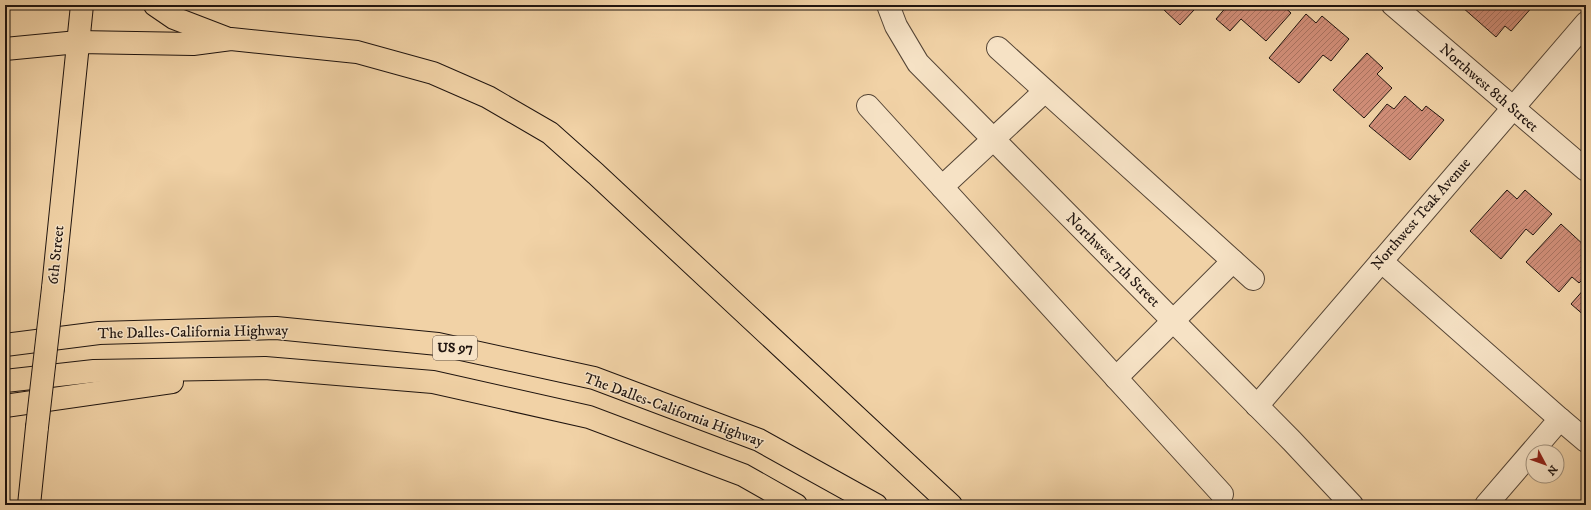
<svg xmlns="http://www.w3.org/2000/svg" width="1591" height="510" font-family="'IM FELL DW Pica',serif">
<defs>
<pattern id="building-hatch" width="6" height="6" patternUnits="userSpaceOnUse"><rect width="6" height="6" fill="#d28f7a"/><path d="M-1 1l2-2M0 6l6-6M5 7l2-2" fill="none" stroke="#aa7462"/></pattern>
</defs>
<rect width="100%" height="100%" fill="#f1d2a6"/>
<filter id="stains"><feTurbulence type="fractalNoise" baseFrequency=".005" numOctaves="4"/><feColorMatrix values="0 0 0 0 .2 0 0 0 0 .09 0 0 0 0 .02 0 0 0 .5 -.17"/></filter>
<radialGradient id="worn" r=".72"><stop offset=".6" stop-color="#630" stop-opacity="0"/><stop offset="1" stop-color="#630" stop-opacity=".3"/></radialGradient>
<!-- building -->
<g fill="url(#building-hatch)" stroke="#1f140f">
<path d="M1167,5H1188L1194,10L1180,25L1163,9Z"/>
<path d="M1228,5H1282L1291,13L1266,41L1241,19L1230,31L1216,19Z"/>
<path d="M1463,5H1534L1511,31L1505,26L1496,37L1462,7Z"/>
<path d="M1306,14L1316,23L1322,16L1349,39L1331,61L1323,55L1299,83L1269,58Z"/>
<path d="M1367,53L1383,68L1377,74L1392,88L1364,118L1333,90Z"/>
<path d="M1405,96L1422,111L1426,106L1444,120L1410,160L1369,126L1387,104L1394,109Z"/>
<path d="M1507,190L1517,199L1525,190L1552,214L1533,235L1526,229L1501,259L1470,231Z"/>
<path d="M1561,224L1586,247V260L1584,262L1586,264V276L1579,283L1572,277L1559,292L1526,262Z"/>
<path d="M1586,287V317L1571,304Z"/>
</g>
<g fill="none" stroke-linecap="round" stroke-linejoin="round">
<!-- minor casing -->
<g stroke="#544435" stroke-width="24">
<g id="minor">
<path d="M888,5L896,26L918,63L1292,441L1352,505"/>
<path d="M1393,5L1586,170"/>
<path d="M998,48L1253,279"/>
<path d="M868,106L1222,494"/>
<path d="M942,187L1045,91"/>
<path d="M1381,261L1560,419L1486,505"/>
<path d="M1116,378L1233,261"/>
<path d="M1257,406L1586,23"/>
<path d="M1560,419L1586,441"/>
</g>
</g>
<!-- major casing -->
<g stroke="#1f140f" stroke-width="24">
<g id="major">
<path d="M53,288L82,5"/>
<path d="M29,505L37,427"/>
</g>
</g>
<!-- highway casing -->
<g stroke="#1f140f" stroke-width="24">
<g id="highway">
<path d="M155,5L174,18L226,38"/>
<path d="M5,49L78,42L193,44L231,39L357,52L433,73L488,97L550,133L596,174L951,505"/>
<path d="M5,345L99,333L276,328L438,344L594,378L759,440L876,505"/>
<path d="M5,381L94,371L265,368L433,382L589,417L743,475L796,505"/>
<path d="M5,406L172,382"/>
</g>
</g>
<!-- minor -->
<use href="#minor" stroke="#f6e2c5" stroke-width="22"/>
<!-- major -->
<use href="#major" stroke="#f1d2a6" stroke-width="22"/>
<!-- highway -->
<use href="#highway" stroke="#f1d2a6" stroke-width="22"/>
<!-- major-bridge casing -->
<g stroke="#1f140f" stroke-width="24" stroke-linecap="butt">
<path id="major-bridge" d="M37,427L53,288"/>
</g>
<!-- major-bridge -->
<use href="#major-bridge" stroke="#f1d2a6" stroke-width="22"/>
</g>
<g text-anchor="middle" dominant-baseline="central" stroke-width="3" stroke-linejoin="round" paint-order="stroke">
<!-- shield labels -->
<rect fill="#f6e2c5" stroke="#605246" stroke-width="1" x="433" y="336" width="44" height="24" rx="3"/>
<g font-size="14" font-weight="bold" fill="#1f140f">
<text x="455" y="348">US 97</text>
</g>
<!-- street labels -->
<g font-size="15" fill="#1f140f" stroke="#f6e2c5">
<text transform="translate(1489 88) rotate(41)">Northwest 8th Street</text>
<text transform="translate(1421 214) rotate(-49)">Northwest Teak Avenue</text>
<text transform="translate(56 255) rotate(-84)">6th Street</text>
<text transform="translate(1113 260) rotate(45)">Northwest 7th Street</text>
<text transform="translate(193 332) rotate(-1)">The Dalles-California Highway</text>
<text transform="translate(674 410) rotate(20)">The Dalles-California Highway</text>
</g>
</g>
<!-- margin -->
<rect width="1591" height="510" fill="none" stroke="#f1d2a6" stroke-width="20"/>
<rect x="6" y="6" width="1579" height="498" fill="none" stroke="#1f140f" stroke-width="2"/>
<rect x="10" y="10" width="1571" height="490" fill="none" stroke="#1f140f"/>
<!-- north arrow -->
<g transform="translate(1545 464) rotate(131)"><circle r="19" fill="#f6e2c5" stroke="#a0907c"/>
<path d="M0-3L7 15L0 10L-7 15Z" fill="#8f2418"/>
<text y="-6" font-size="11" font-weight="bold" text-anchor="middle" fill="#1f140f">N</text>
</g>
<rect width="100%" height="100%" filter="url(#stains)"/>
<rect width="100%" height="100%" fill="url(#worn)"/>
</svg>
